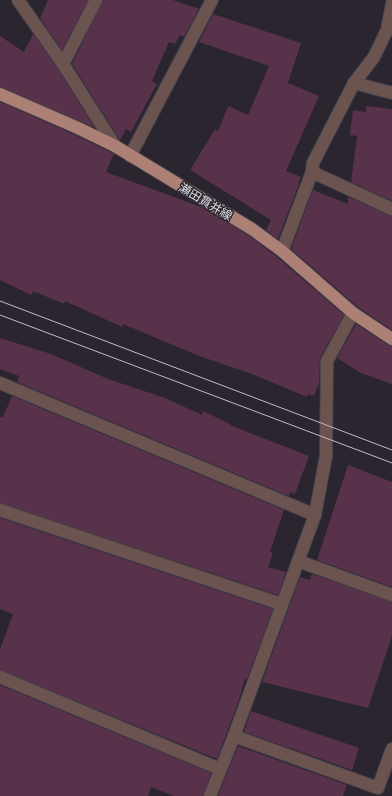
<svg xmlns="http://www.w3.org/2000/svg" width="392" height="796" font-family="Barlow,'Noto Sans JP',sans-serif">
<rect width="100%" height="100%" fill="#2a252f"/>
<!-- building -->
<g fill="#58314b">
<path d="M48,0H88L62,50L40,18Z"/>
<path d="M103,0H173L199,9L184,37L180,35L175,44L169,42L152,81L157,84L131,132L126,129L120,140L72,64Z"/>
<path d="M213,14L301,43L288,83L319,96L286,171L301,177L298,184H299L278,239L266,230L271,220L190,170L215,129L218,131L228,106L248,115L269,66L199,42Z"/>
<path d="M33,34L57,68L95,128L0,87V36L24,52Z"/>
<path d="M0,102L75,135L114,154L106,172L201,207L248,235L277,257L344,315L320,358L319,384L314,396L308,394L307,397L249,373L199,356L123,324L122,327L65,301L64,304L33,291L31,295L0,280Z"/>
<path d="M366,106L392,109V201L351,182L357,136L350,135L353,110L366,112Z"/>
<path d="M313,190L348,204V197L392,216V330L358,307L291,249Z"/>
<path d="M356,324L388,345L392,346V384L361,373L337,358Z"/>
<path d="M0,338L51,354L108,379L165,398L202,415L203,411L230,424V425L309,456L295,494L290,492L289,496L17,382L19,376L0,369Z"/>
<path d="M12,396L284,510L270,552L273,553L268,567L286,572L278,595L0,503V417H3Z"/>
<path d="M348,465L392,482V587L317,560Z"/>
<path d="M0,518L273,609L247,679L245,678L238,703L217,759L0,670V649L13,614L0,609Z"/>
<path d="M312,574L392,602V636L368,708L262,682L300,577L310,580Z"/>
<path d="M0,685L211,773L203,796H174L151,787L148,796H0Z"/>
<path d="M251,711L359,748L352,770L244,732Z"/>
<path d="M238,746L347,785L343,796H218Z"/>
</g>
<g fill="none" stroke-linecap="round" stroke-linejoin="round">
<!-- minor casing -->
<g stroke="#47434c" stroke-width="14">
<g id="minor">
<path d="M18,0L63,64L115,146"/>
<path d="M63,64L96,0"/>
<path d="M354,83L392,93"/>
<path d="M130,156L212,0"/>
<path d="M312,172L392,209"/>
<path d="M282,251L312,172L313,163L354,83L374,57L387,30L392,4"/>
<path d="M0,383L315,515"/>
<path d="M0,510L281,604"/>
<path d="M298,561L392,595"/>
<path d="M0,677L220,769"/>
<path d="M234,736L378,788L392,749"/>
<path d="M210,796L234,736L315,515L326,456L327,361L353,313"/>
</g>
</g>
<!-- major casing -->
<g stroke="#47434c" stroke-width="14">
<path id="major" d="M0,94L78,128L115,146L252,229L282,251L353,313L392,339"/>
</g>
<!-- minor -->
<use href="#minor" stroke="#6b544f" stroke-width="12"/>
<!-- major -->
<use href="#major" stroke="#ad8075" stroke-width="12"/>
<!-- tram -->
<g stroke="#c0bdc4" stroke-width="1">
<path d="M0,301L392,450"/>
<path d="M0,315L392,463"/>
</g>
</g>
<g text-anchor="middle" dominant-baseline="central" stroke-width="3" stroke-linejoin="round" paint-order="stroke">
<!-- street labels -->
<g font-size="12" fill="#e2dfe6" stroke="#2a252f">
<text transform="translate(206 201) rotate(31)">瀬田貫井線</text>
</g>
</g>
</svg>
